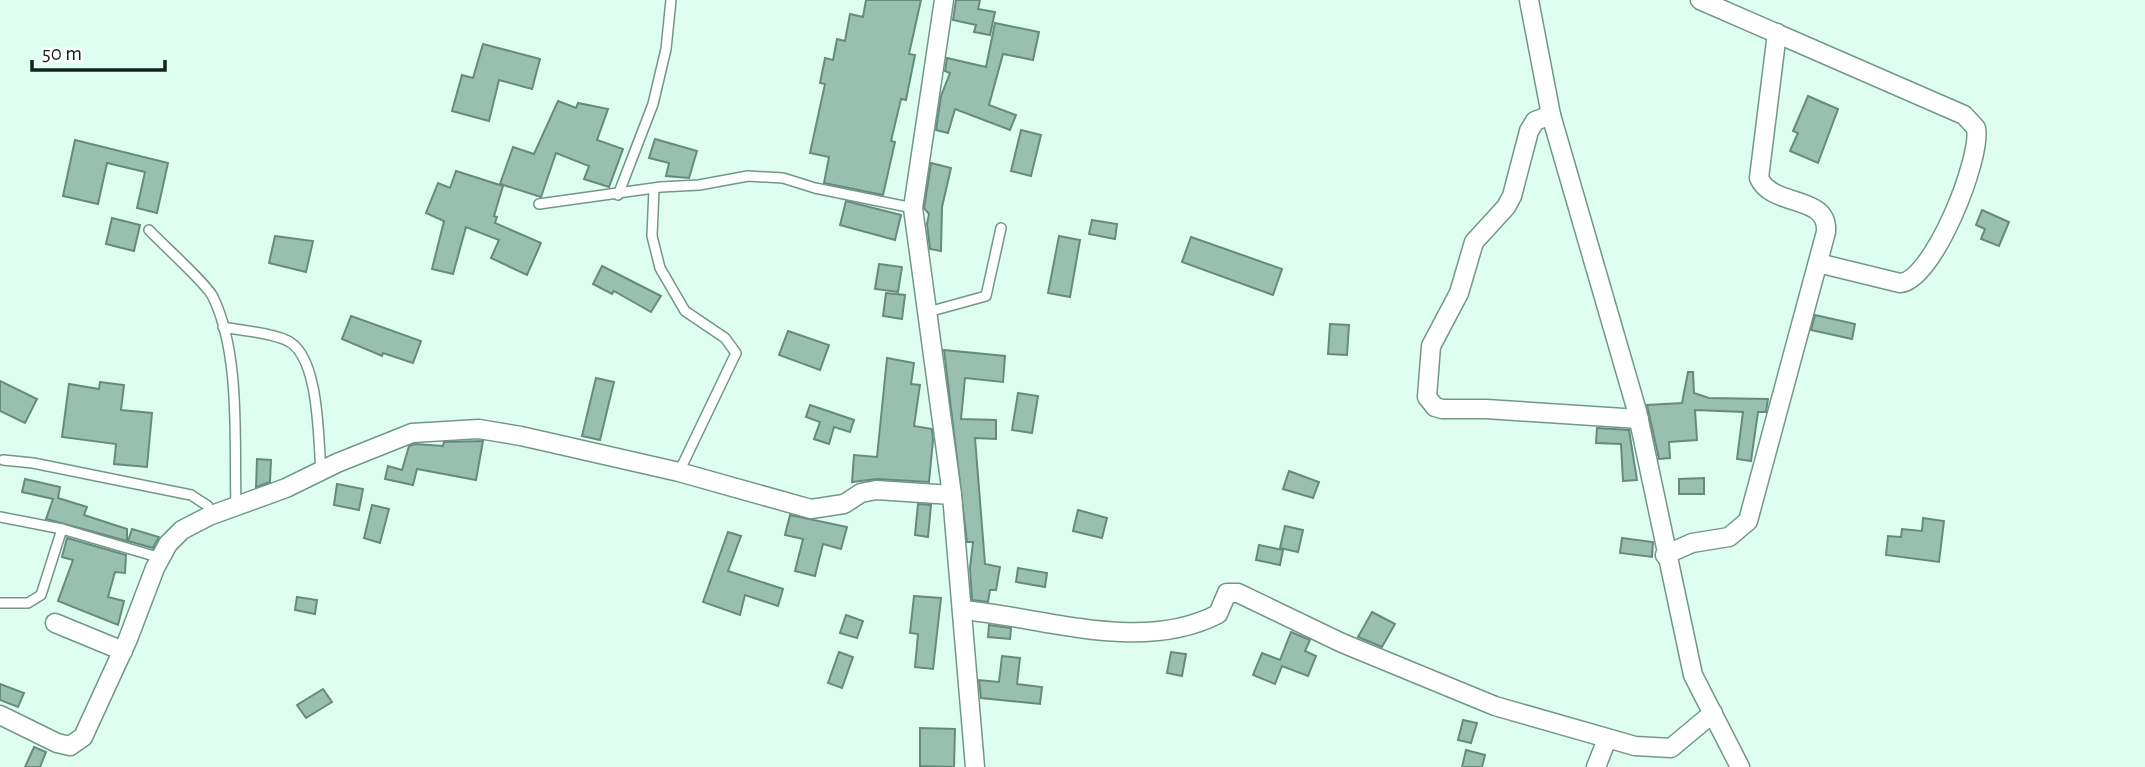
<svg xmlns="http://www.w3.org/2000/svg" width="2145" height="767" font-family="'Alegreya Sans',sans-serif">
<rect width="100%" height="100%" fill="#defef1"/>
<!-- building -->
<g fill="#99bfb1" stroke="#668b7d" stroke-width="2">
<path d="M866,0H921L909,54L915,55L906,100L901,99L891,141L895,142L883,195L824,183L829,157L810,153L825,84L820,83L825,58L833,60L837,39L845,41L850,14L863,17Z"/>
<path d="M956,0H980L978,9L995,12L990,35L974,32L976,25L953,20Z"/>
<path d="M995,23L1039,32L1033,60L1003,54L989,105L1016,115L1010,130L955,109L948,133L936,130L941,96L950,73L945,71L947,58L986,67Z"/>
<path d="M483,44L540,59L532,89L499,80L489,121L452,111L462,75L473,78Z"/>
<path d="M1808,96L1838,109L1818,163L1790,151L1798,133L1793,131Z"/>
<path d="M558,101L576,108L578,103L608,109L597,140L623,149L609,187L584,179L589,166L556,153L541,197L500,184L513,147L534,154Z"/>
<path d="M1021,130L1041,135L1031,176L1011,171Z"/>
<path d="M655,139L697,151L689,178L666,176L669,163L649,158Z"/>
<path d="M75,140L168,163L157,213L137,208L145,172L107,163L98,204L63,196Z"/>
<path d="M931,163L951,168L942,207L941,251L930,249L927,224L929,214L924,208Z"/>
<path d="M456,171L503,186L494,216L497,217L495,223L541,243L527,275L491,258L499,240L466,227L453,274L432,269L444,221L426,213L438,183L450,188Z"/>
<path d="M846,201L901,215L895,240L840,225Z"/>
<path d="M1982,210L2009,222L1999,246L1981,239L1985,229L1976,225Z"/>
<path d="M112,218L140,225L134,251L106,244Z"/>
<path d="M1092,220L1117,224L1115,239L1089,234Z"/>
<path d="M275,236L313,241L306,272L269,263Z"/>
<path d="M1059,236L1080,240L1070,297L1048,293Z"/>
<path d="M1191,237L1282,269L1273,295L1182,262Z"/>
<path d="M879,264L902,267L898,292L875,289Z"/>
<path d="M602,266L661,296L651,312L614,291L612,294L593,284Z"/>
<path d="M886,293L905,295L902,319L883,316Z"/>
<path d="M1815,315L1855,324L1852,339L1811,330Z"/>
<path d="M351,316L421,341L413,363L383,353L382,356L342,339Z"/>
<path d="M1330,324L1349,325L1347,355L1328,354Z"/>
<path d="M788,331L829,345L820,370L779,355Z"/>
<path d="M944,350L1005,356L1003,382L965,378L961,419L996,420V439L975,438L985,564L1000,567L996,590H990L988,602L972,600L970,568L973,542H967Z"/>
<path d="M887,358L914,363L911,384L920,385L914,426L932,429L933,440L929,482L877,479L852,482L854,455L877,457Z"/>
<path d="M1688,372H1693L1694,393L1709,398L1768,399L1766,412H1758L1751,461L1737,459L1743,412L1695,410L1697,440L1669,442L1670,458L1659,459L1647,405L1682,403Z"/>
<path d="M596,378L614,382L600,440L582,436Z"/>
<path d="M0,381L37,399L25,423L0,411Z"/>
<path d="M100,382L124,385L121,410L152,413L147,467L114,464L116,444L62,437L69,384L99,389Z"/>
<path d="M1018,393L1038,396L1032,433L1012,430Z"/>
<path d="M810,405L854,420L850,432L834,427L829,444L814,439L820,422L806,417Z"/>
<path d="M1597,428L1629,430L1637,480L1623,481L1621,444L1596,443Z"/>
<path d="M483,441L476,480L417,469L413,485L385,479L388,466L402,470L409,446L415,444L443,446L444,442Z"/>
<path d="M257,459L271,460L270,482L256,487Z"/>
<path d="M1289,471L1319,482L1313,498L1283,489Z"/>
<path d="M1704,478V494H1679V479Z"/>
<path d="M25,479L60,487L58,498L87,507L84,515L127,529V541L46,519L53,499L22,492Z"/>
<path d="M337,484L363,489L359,510L334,505Z"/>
<path d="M918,504L931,505L928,537L915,535Z"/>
<path d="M372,505L389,509L380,543L364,538Z"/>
<path d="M1078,510L1107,518L1102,538L1073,531Z"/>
<path d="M790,515L847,527L841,549L823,544L815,576L795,571L803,539L785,535Z"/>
<path d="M1923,518L1944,521L1939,562L1886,555L1888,536L1901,537L1902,529L1922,531Z"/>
<path d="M1285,526L1303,530L1298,552L1280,548Z"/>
<path d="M132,529L159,537L153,548L128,541Z"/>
<path d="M728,532L741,536L728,571L783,589L778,606L745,595L740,615L703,602Z"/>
<path d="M67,538L126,555L125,573L115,572L108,597L124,601L118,625L58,601L73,560L62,557Z"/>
<path d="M1622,538L1653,542L1652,557L1620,553Z"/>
<path d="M1259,545L1283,550L1280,565L1256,560Z"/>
<path d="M1018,568L1047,573L1045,587L1016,582Z"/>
<path d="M914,596L941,598L933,669L915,667L918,634L910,633Z"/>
<path d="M297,597L317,600L315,614L295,610Z"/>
<path d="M1372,612L1395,624L1382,647L1358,637Z"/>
<path d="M846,615L863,621L857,638L840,633Z"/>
<path d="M989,625L1011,628L1010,639L988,637Z"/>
<path d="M1291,632L1310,640L1305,651L1316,656L1308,676L1282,666L1275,684L1253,675L1262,653L1280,660Z"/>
<path d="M839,652L853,657L842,688L828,683Z"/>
<path d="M1171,652L1186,654L1182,676L1167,673Z"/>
<path d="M1002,656L1020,658L1017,684L1042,687L1040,704L981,698L979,680L999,682Z"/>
<path d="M0,684L24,693L18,707L0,700Z"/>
<path d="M323,689L332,702L306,718L297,705Z"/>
<path d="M1463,720L1477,723L1471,743L1458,740Z"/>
<path d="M920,728L955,729L954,767L920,766Z"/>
<path d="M34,747L46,752L40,767H25Z"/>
<path d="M1466,750L1485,755L1482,767H1462Z"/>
</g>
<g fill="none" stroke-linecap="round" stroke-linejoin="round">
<!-- lane casing -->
<g stroke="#729789" stroke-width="12">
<g id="lane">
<path d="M654,189L652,236L660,268L685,311L725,338L736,353L679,472"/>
<path d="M618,195L653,104L666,49L671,0"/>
<path d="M539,204L661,187L699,185L748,176L783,178L815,188L913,208"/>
<path d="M149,230C162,244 207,284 213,297C241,355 234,443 236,506"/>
<path d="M928,312L986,296L1001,228"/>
<path d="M223,327C243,331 268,332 286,340C320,354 318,440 321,471"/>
<path d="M3,460L33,463L191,495L208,506L209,516"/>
<path d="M0,517L62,529L161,558"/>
<path d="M0,603H28L41,595L62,529"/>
</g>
</g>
<!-- street casing -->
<g stroke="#729789" stroke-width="21">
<g id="street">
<path d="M944,0L913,208L952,495L975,767"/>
<path d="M1529,0L1551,115L1637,411L1693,675L1740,767"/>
<path d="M1700,0L1964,115L1976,128C1982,158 1933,281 1900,283L1818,263"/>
<path d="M1551,115L1535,121L1529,131L1512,196L1506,207L1474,242L1459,293L1431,346L1427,397L1435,407L1442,409H1486L1639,419"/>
<path d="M1665,555L1692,543L1729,537L1748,521L1826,232C1829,194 1772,208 1759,178L1777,33"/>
<path d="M962,610C1043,617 1141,654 1218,614L1227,593H1238L1342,643L1495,706L1635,746L1671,748L1713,713"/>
<path d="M55,623L123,651"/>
<path d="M0,715L57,743L70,746L83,737L128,639L155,568L168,544L182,530L209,516L286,488L337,463L412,433L479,429L521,436L679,472L811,509L844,504L861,493L876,490L952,495"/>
<path d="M1596,767L1607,739"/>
</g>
</g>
<!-- lane -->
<use href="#lane" stroke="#fff" stroke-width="9"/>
<!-- street -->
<use href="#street" stroke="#fff" stroke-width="18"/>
</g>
<!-- scale -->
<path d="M32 60v10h133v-10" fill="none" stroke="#14231e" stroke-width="3.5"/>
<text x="42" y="60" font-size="21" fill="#14231e" stroke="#ffffff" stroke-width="5" paint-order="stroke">50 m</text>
</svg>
